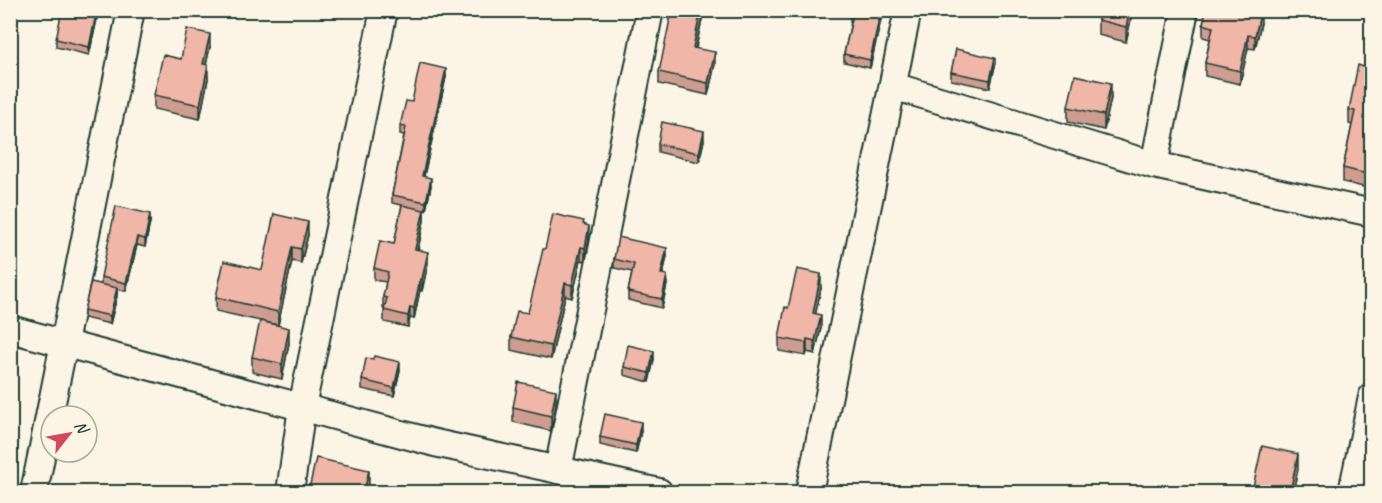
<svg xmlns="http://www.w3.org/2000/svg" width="1382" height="503" font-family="Caveat,sans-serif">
<rect width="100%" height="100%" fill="#fcf5e5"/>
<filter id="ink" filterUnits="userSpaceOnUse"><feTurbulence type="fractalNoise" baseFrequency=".0167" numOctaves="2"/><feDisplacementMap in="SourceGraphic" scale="12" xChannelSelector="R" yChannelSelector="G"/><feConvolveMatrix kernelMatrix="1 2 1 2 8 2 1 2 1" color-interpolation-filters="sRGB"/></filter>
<g filter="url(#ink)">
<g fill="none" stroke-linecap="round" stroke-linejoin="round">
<!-- street casing -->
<g stroke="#1f3d34" stroke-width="30">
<g id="street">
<path d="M893,86L1154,165L1372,213"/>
<path d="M1154,165L1185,10"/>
<path d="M10,329L435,443L659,492"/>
<path d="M558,470L650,10"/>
<path d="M34,492L131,10"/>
<path d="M290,492L302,407L384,10"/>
<path d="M809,492L908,10"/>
<path d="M1352,492L1372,397"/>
</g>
</g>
<!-- street -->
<use href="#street" stroke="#fcf5e5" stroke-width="26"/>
</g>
<!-- wall -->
<g fill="#ce9d90" stroke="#1f3d34" stroke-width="1.5">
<path d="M99,10L89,55L56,47V39Z"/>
<path d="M704,10L696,48L715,64L708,95L659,84V72Z"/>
<path d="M883,10L870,68L844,62V54L851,22H850V14Z"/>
<path d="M1100,10H1133L1126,42L1098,35V20Z"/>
<path d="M1261,23L1255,49L1248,48L1240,84L1205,76V63L1210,39L1203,37V24Z"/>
<path d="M1371,34V189L1343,182V168L1352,125L1349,124V110L1364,67Z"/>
<path d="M210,47L206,65L208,79L200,119L154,109V95L181,59Z"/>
<path d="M995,66L990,88L951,80V72Z"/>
<path d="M446,77L424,176L431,186L426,210H424V221L418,250L428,263L422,291L420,290L414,319L410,318L408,327L384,322V308H383V297L386,282L374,280V268L394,244L402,205L392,203V195L404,135L400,134V126L412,102Z"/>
<path d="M1111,98L1104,130L1068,122V107Z"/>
<path d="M704,140L699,162L658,152V144Z"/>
<path d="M150,222L145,247L137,245L126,291L117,289V296L110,324L84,318V310L101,284V277Z"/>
<path d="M584,225L589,239L585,261L581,260L572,298L565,296L551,359L511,350V337L528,313Z"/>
<path d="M308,235L301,263L292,261L278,325L216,311V297L262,270Z"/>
<path d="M667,256L663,275L667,284L662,308L628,300V292L632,272L614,268V259Z"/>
<path d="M821,288L815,314L821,328L815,354L807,352L806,356L779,351V338L788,308Z"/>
<path d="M289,343L282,379L252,372V357Z"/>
<path d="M654,359L649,382L624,375V367Z"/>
<path d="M400,370L394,396L362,389V380Z"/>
<path d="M556,405L551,431L513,422V407Z"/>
<path d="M641,431L636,453L600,445V437Z"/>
<path d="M369,486L368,492H309V489Z"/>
</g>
<!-- shaded-wall -->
<g fill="#a87f76" stroke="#1f3d34" stroke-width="1.5">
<path d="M97,10H99L89,55V47Z"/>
<path d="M701,10H704L693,59V48Z"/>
<path d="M881,10H883V11L870,68V60Z"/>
<path d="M1130,10H1133L1126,42V27Z"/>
<path d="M1261,10V23L1255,49V36Z"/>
<path d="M210,34V47L203,78V64Z"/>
<path d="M1248,35V48L1240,84V71Z"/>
<path d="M715,52V64L708,95V83Z"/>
<path d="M995,58V66L990,88V80Z"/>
<path d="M208,65V79L200,119V105Z"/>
<path d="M446,69V77L422,184V176Z"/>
<path d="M1111,83V98L1104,130V115Z"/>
<path d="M704,131V140L699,162V153Z"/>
<path d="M431,178V186L426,210V202Z"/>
<path d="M424,210V221L415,260V249Z"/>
<path d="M150,214V222L145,247V239Z"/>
<path d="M308,222V235L301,263V249Z"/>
<path d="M589,226V239L585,261V248Z"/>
<path d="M137,237V245L126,291V283Z"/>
<path d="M292,247V261L278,325V312Z"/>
<path d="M581,247V260L572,298V285Z"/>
<path d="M667,248V256L661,282V274Z"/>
<path d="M428,252V263L422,291V279Z"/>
<path d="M821,274V288L813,327V313Z"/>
<path d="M667,275V284L662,308V299Z"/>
<path d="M420,279V290L414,319V308Z"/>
<path d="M565,283V296L551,359V346Z"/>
<path d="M117,288V296L110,324V316Z"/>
<path d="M410,307V318L408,327V316Z"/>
<path d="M821,315V328L815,354V341Z"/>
<path d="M289,328V343L282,379V364Z"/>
<path d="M807,339V352L806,356V343Z"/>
<path d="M654,351V359L649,382V373Z"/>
<path d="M400,362V370L394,396V388Z"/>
<path d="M556,390V405L551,431V416Z"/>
<path d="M641,422V431L636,453V445Z"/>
<path d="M1298,454V470L1293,492H1290Z"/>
<path d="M369,470V486L368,492H364Z"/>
</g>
<!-- building -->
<g fill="#f0b6a8" stroke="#1f3d34" stroke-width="1.5">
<path d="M62,10H97L89,47L56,39Z"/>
<path d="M672,10H701L693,48L715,52L708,83L659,72Z"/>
<path d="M850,10H881L870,60L844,54L853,14H850Z"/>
<path d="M1100,10H1130L1126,27L1098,20Z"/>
<path d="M1206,10H1261L1255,36L1248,35L1240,71L1205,63L1213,27L1203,24Z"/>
<path d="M187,29L210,34L203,64L208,65L200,105L154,95L163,55L181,59Z"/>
<path d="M1371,34V175L1343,168L1355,111L1349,110L1358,65L1364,67Z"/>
<path d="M956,49L995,58L990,80L951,72Z"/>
<path d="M420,63L446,69L422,176L431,178L426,202L392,195L406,127L400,126L406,101L412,102Z"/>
<path d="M1075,75L1111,83L1104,115L1068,107Z"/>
<path d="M662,122L704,131L699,153L658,144Z"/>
<path d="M402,205L424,210L415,249L428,252L422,279H420L414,308L410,307L408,316L384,310L387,298L383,297L388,272L374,268L380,241L394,244Z"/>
<path d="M116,206L150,214L145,239L137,237L126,283L101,277Z"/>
<path d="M274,214L308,222L301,249L292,247L278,312L216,297L224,261L262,270Z"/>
<path d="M553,214L584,221L583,224L589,226L585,248L581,247L572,285L565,283L551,346L511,337L517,311L528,313L543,249H545Z"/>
<path d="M618,237L667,248L661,274L667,275L662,299L628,292L634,264L614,259Z"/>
<path d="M797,269L821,274L813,313L821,315L815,341L807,339L806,343L779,338L785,307L788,308Z"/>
<path d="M91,282L117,288L110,316L84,310Z"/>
<path d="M260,321L289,328L282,364L252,357Z"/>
<path d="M628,345L654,351L649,373L624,367Z"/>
<path d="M374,356L400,362L394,388L362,380L366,358L373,359Z"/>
<path d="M518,382L556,390L551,416L513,407Z"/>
<path d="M605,414L641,422L636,445L600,437Z"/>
<path d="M1262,446L1298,454L1290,492H1252Z"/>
<path d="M316,458L369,470L364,492H323L309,489Z"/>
<path d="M1371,474V492H1367Z"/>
</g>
</g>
<!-- margin -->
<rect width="1382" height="503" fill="none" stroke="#fcf5e5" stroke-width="36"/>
<rect x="18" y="18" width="1346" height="467" fill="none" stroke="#1f3d34" stroke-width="2" filter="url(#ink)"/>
<!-- north arrow -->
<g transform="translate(69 434) rotate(59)"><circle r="28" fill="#fcf5e5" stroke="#a4ab9e" stroke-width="1.5"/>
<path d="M0-4.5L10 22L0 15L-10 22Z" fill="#d1495b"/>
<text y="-9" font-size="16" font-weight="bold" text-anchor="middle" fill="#1f3d34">N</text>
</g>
</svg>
